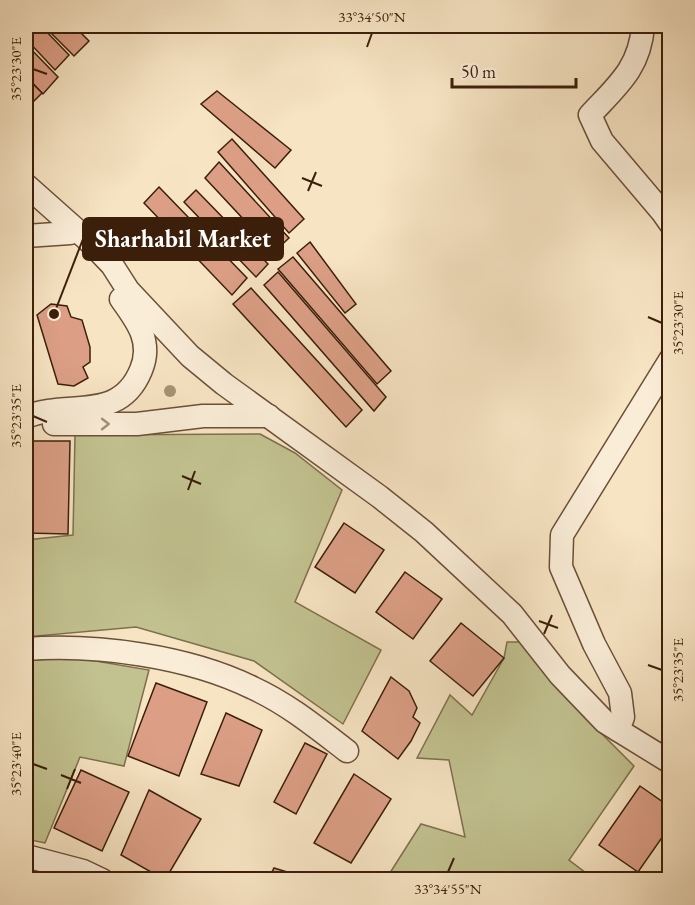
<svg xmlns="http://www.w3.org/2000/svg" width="695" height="905" font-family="'EB Garamond',serif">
<rect width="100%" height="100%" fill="#f7e4c3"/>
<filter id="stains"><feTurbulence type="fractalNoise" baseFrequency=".00333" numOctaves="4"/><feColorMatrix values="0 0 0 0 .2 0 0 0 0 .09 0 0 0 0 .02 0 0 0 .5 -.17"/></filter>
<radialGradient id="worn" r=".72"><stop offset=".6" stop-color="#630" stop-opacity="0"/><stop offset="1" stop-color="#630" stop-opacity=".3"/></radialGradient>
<!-- green -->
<g fill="#c2c290" stroke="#7f704d" stroke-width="1.5">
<path d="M260,434L295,453L342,490L295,602L381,650L343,724L254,661L136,627L26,637V540L73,535L75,435Z"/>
<path d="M507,642H521L566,698L634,766L569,860L594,879L398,880L388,876L421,824L465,837L449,760L417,758L450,695L472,715L504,658Z"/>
<path d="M72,657L149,670L124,766L80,757L45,843L26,839V661Z"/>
</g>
<!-- building -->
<g fill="#dc9f86" stroke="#3c1f0a" stroke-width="1.5">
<path d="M26,26H41L69,55L55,70L26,39Z"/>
<path d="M44,26H74L89,41L74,56Z"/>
<path d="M26,44L58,77L43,94L26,76Z"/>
<path d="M26,77L42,93L29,106L26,103Z"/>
<path d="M217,91L291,150L275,168L201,104Z"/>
<path d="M232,139L304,219L289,233L218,152Z"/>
<path d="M219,162L289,238L274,252L205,178Z"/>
<path d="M159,187L247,278L232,295L144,203Z"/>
<path d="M196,190L268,264L256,277L184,202Z"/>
<path d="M310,242L356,304L345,313L297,253Z"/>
<path d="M293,257L391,371L377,384L278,269Z"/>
<path d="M278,272L386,397L374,411L264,285Z"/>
<path d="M251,288L362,410L346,427L233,304Z"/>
<path d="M51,304L67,306L71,317L82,320L90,347V362L83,367L88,378L74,386L58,384L37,315Z"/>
<path d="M26,441H70L68,534L26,533Z"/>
<path d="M344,523L384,550L355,593L315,567Z"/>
<path d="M405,572L442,599L413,639L376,612Z"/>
<path d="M461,623L504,658L473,696L430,661Z"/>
<path d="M391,677L409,691L417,708L413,717L420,723L411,741L398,759L362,731Z"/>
<path d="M156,683L207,702L179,776L128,756Z"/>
<path d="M226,713L262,730L239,786L201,774Z"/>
<path d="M305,743L327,754L296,814L274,802Z"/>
<path d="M81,770L129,792L102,851L54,828Z"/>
<path d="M354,774L391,799L351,863L314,843Z"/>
<path d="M640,786L670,807V826L638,872L599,845Z"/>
<path d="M149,790L201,819L165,880L121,855Z"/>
<path d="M274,868L307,878L306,880H268Z"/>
</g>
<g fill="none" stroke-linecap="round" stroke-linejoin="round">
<!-- minor casing -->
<g stroke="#6b5038" stroke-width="25">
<g id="minor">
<path d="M643,26C640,68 617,86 590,115L602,141L663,213L670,223"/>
<path d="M26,185L89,241L112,265L128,290L190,356L224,384L380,497L424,532L512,614L560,675L605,722L670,762"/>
<path d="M26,236L70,233"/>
<path d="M26,417C68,399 119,424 141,370C153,342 137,321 121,299"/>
<path d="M54,424H137L203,416H269"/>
<path d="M26,649C97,644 188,656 253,688C288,704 317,728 347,751"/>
<path d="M618,730L623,717L620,693L594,644L561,567L562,535L670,360"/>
<path d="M26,856L83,871L102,880"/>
</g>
</g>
<!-- minor -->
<use href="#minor" stroke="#faedd8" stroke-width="22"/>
</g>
<!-- trees -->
<circle fill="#a69373" cx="170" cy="391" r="6"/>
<!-- one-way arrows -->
<defs><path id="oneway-chevron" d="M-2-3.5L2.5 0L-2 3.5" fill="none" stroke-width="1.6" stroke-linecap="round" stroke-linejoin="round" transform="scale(1.5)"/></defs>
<use stroke="#a4907b" href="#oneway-chevron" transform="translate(105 424)"/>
<!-- ticks -->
<path fill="none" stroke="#3c1f0a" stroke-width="2" d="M367,47L372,33M33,69L47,74M302,178L322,186M308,191L316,172M648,317L662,323M33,416L47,422M182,476L201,484M188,490L195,471M539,621L558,628M544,634L552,615M648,665L662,670M33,764L47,769M61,775L81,783M67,789L75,769M448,872L454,858"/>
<!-- callouts -->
<path fill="none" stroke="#3c1f0a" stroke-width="2" d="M54 314L83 239"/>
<circle fill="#3c1f0a" stroke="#faedd8" stroke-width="2" cx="54" cy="314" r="6"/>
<rect fill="#3c1f0a" stroke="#3c1f0a" stroke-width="2" x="83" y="218" width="200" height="42" rx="6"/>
<g font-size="24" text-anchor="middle" font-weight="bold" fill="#fff">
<text x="183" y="247">Sharhabil Market</text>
</g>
<!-- margin -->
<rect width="695" height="905" fill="none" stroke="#f7e4c3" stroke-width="66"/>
<!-- scale -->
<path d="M452 78v9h124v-9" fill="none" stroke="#3c1f0a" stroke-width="3"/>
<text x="461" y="78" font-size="18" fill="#3c1f0a" stroke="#faedd8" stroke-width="4.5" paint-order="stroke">50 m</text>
<rect x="33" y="33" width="629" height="839" fill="none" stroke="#3c1f0a" stroke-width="2"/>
<g font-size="15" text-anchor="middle" fill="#3c1f0a">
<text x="372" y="22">33°34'50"N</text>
<text transform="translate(16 69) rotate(-90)" y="5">35°23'30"E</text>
<text transform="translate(678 323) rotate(-90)" y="5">35°23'30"E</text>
<text transform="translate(16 416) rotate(-90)" y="5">35°23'35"E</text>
<text transform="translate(678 670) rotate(-90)" y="5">35°23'35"E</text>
<text transform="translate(16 764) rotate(-90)" y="5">35°23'40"E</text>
<text x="448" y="894">33°34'55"N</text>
</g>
<rect width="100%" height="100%" filter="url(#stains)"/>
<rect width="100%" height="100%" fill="url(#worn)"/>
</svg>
